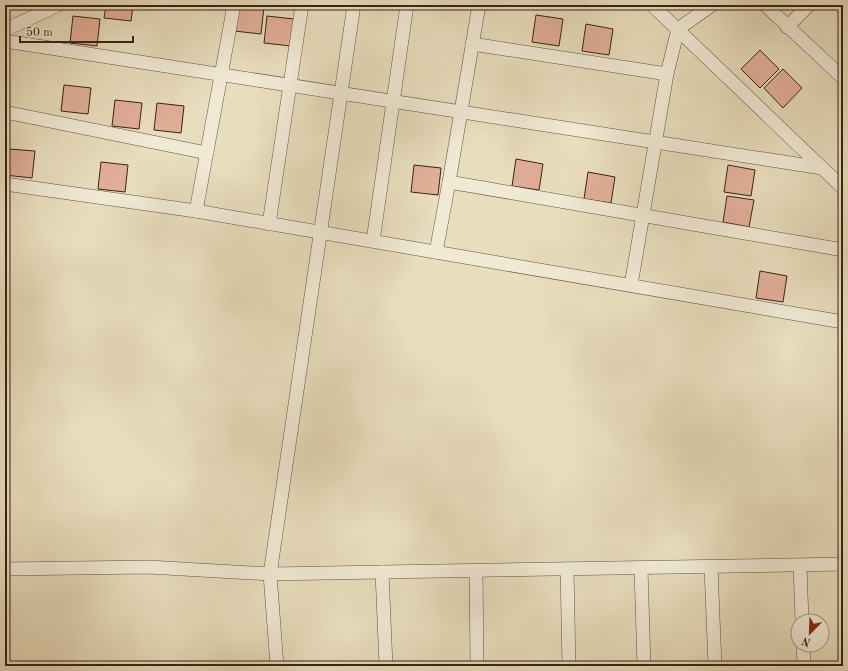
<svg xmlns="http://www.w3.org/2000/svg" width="848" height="671" font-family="'Old Standard TT',serif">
<rect width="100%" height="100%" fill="#e8ddbd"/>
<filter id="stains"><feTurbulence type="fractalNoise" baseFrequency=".005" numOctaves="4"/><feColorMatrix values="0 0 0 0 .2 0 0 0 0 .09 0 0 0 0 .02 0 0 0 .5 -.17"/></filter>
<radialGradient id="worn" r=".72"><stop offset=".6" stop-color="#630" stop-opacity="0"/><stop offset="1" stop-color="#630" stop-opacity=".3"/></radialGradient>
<!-- building -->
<g fill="#e1af98" stroke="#382315">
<path d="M106,5H133L131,21L104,18Z"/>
<path d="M237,5L264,7L261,34L234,31Z"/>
<path d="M536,15L563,19L559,46L532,42Z"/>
<path d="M73,16L100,19L97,46L70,43Z"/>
<path d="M267,16L294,19L291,46L264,43Z"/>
<path d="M586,24L613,29L609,55L582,51Z"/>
<path d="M760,50L779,69L760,88L741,69Z"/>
<path d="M783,69L802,88L783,108L764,88Z"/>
<path d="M64,85L91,88L88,114L61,111Z"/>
<path d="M115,100L142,103L139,129L112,126Z"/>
<path d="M157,103L184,106L181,133L154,130Z"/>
<path d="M9,149L35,151L32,178L5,175Z"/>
<path d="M516,159L543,164L539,190L512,186Z"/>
<path d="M101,162L128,165L125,192L98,189Z"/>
<path d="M414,165L441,168L438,195L411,192Z"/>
<path d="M728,165L755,170L751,196L724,192Z"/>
<path d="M588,172L615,177L611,203L584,199Z"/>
<path d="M727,196L754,200L749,227L723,222Z"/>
<path d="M760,271L787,276L783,302L756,298Z"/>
</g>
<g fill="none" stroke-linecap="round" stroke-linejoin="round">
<!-- minor casing -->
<g stroke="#64523f" stroke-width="14">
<g id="minor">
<path d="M479,5L449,182L843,250"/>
<path d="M652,5L843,188"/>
<path d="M765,5L843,78"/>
<path d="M787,27L809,5"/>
<path d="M5,30L58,5"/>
<path d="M5,41L822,168"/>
<path d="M472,44L667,74"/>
<path d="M5,112L207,153"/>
<path d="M5,184L196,211L843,322"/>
<path d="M196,211L234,5"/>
<path d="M269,224L302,5"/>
<path d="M373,241L407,5"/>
<path d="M436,252L449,182"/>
<path d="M631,285L667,74L678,29L712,5"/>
<path d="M800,566L802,621"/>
<path d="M711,567L715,666"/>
<path d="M641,568L644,666"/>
<path d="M5,569L148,567L270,574L843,564"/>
<path d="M567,569L569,666"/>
<path d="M476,571L477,666"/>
<path d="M382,572L386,666"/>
<path d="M803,645L804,666"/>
<path d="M277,666L270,574L354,5"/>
</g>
</g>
<!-- minor -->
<use href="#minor" stroke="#f0e9d4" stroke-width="13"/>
</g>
<!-- margin -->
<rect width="848" height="671" fill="none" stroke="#e8ddbd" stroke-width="20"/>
<rect x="6" y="6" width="836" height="659" fill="none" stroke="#382315" stroke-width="2"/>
<rect x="10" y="10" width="828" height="651" fill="none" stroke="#382315"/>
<!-- north arrow -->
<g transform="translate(810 633) rotate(203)"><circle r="19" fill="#f0e9d4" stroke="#a69a88"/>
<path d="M0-3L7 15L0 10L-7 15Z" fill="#8f2418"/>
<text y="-6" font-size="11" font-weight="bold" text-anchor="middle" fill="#382315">N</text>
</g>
<!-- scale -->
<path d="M20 36v6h113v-6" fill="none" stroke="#382315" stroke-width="2"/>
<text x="26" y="36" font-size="12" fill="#382315" stroke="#f0e9d4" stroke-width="3" paint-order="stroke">50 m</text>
<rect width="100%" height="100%" filter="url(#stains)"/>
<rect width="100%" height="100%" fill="url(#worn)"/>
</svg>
